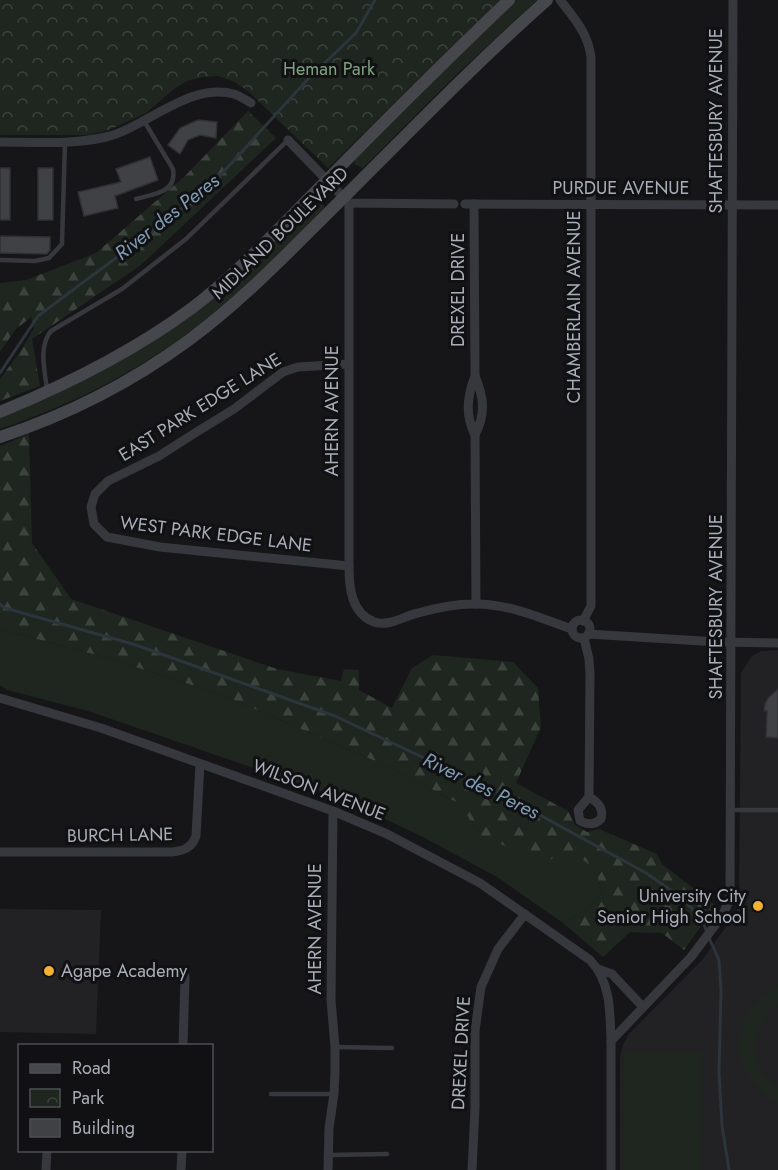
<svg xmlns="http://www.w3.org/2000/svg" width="778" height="1170" font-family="Jost,sans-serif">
<defs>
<pattern id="forest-firs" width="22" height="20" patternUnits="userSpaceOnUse" patternTransform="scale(1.5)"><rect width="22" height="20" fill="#1e261f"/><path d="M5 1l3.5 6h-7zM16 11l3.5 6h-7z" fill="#3c433d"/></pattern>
<pattern id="park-crowns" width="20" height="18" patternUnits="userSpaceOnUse" patternTransform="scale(1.5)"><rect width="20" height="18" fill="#1e261f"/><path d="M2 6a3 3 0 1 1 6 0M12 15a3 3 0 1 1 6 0" fill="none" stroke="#3c433d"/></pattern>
</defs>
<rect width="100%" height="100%" fill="#161618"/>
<!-- built -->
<g fill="#222225">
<path d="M778,650V1170H620V1057L623,1045L628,1035L702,960L736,913L739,899L741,673L752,656L761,651Z"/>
<path d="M0,909L101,910L96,1034L0,1032Z"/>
</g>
<!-- green -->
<g fill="#1e261f">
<path d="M515,0H537L458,73L363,168L355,165L354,161Z"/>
<path d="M316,197L324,201V210C285,247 248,286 206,319C145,368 74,404 0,429V418L57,392L146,344Z"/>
<path d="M0,629L111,659L220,694L387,766L460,804L479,834L559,854L578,855L594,868L603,892L587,909L563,923L497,877L417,834L335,796L88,711L7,690L0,685Z"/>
<path d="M778,985V1004C751,1027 744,1065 778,1087V1103C744,1085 726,1044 751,1010C757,1000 769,992 778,985Z"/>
<path d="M624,1051L702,1052L700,1170H623Z"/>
</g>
<!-- forest -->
<g fill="url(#forest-firs)">
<path d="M248,111L276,138L141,265L32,339L40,386L0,401V379L22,349L34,328L31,317L15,330L0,352V283L26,280L96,253L185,176Z"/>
<path d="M29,434L32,543L71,599L277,669L341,681L344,669L359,670V690L392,708L412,668L433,655L513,662L538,688L541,727L516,783L568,811L575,825L587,832L599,829L657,854L662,864L716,906L684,950L662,933L630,932L603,957L563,923L587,909L603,892L594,868L578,856L559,854L544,864L479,834L460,804L387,766L220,694L111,659L0,629V446Z"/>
</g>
<!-- park -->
<path fill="url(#park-crowns)" d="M0,0H500L328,168L250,93L235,82L218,76L203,77L187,81L174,89L146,113L109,130L88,135H0Z"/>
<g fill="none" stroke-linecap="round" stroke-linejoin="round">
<!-- stream -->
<g stroke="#2c353c" stroke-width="3">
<path d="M0,373L38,316L207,190L308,79L356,33L375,0"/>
<path d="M0,604L5,608L136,645L335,716L503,795L646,873L682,898L701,918L707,932"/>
<path d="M709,938L719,960L721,991L719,1072L722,1126L729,1170"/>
</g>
</g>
<!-- building -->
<g fill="#404145" stroke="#303034" stroke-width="1.5">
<path d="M198,120L217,122L216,138L200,135L188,140L180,154L168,145L180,128Z"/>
<path d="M150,157L158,180L115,196L118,208L84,216L78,192L121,182L116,169Z"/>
<rect x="0" y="168" width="10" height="52"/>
<rect x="38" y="168" width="15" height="52"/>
<path d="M0,236L50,237V250L47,254L0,253Z"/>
<path d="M778,689V738L766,737L767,711H764L765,704L768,698Z"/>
</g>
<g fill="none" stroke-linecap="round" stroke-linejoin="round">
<!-- lane -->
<g stroke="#37383d" stroke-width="4.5">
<path d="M136,199C154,194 177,193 173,169L144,121"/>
<path d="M0,260L35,261L49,258L62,244L65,142"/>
<path d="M47,390C45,371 38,347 51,331L122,289L186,239L288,140"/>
<path d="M731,810H778"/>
<path d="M335,1047L392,1048"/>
<path d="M271,1094H334"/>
<path d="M329,1155L387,1154"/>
</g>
<!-- street -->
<g stroke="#37383d" stroke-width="9">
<path d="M560,0C574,18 588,33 591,57V606L583,621"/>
<path d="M288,140L349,203L454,204"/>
<path d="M0,142C34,142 72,145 106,137C147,127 189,82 234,94C240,96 246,100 251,103"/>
<path d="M349,203V566C349,587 351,613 374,622C389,627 404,616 418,613C436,608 455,604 473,604C507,603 540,618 572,629"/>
<path d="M465,204L778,205"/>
<path d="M474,204L475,376C467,397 465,415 475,435L476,604"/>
<path d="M348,364L298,367L283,372L234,409L195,433L159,456L108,481L95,494L91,507L94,524L107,537L160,547L349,566"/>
<path d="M475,376C484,398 486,413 475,435"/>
<circle cx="581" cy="629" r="9"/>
<path d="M588,634L718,642L778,643"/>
<path d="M584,638L589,659L590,674L589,797L578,810L580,821C589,825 594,825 601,819C604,808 598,802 589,797"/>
<path d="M0,698L101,728L333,811L387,834L480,883L590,960C611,982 610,1012 611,1041"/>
<path d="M0,852H172C183,851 192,848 196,836L200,764"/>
<path d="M598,969L612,974L643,1007"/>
<path d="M183,1046L185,976"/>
<path d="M46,1170L47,1150"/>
<path d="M181,1170L182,1150"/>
<path d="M328,1170L329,1128L334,1094L335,1073V1047L331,1000L333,811"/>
<path d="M472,1170L475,1108V1031L481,987L498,949L525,914"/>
<path d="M611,1170V1041L691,957L722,916L730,899L733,0"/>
</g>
<!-- secondary -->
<g stroke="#45474d" stroke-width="12">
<path d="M0,412C68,384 133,352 192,308C238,273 280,227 321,186C383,123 445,61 509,0"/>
<path d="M0,437C67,415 132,382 189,340C239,303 282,259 326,215C399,143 470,68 547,0"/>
</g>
</g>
<!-- markers -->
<g fill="#f2b134" stroke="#111113" stroke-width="2">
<circle cx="758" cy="906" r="6"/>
<circle cx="49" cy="971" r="6"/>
</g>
<g text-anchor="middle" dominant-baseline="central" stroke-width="6" stroke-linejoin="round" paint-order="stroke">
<!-- park labels -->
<g font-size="18" fill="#7fa381" stroke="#111113">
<text x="329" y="69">Heman Park</text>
</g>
<!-- street labels -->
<g font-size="18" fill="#a8adb8" stroke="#111113">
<text transform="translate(716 121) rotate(-90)">SHAFTESBURY AVENUE</text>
<text x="621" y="188">PURDUE AVENUE</text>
<text transform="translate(280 233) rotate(-44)">MIDLAND BOULEVARD</text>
<text transform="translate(458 290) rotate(-90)">DREXEL DRIVE</text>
<text transform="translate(574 307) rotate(-90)">CHAMBERLAIN AVENUE</text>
<text transform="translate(200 407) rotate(-32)">EAST PARK EDGE LANE</text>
<text transform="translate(332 411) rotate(-90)">AHERN AVENUE</text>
<text transform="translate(216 534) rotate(7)">WEST PARK EDGE LANE</text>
<text transform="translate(716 607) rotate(-90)">SHAFTESBURY AVENUE</text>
<text transform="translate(319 790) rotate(21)">WILSON AVENUE</text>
<text transform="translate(120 835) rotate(-1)">BURCH LANE</text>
<text transform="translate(315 929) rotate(-90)">AHERN AVENUE</text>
<text transform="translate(461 1053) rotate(-87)">DREXEL DRIVE</text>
</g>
<!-- poi labels -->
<g font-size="18" fill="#a8adb8" stroke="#111113" text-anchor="end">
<text x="746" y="896">University City<tspan x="746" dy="21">Senior High School</tspan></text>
<text x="61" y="971" text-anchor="start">Agape Academy</text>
</g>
<!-- water labels -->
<g font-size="20" font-style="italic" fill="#7f9bb3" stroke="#111113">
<text transform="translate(167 217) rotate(-38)">River des Peres</text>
<text transform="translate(481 786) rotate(26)">River des Peres</text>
</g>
</g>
<!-- legend -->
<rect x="18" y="1044" width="195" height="108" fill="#111113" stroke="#4d4f55" stroke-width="1.5"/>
<rect x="30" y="1064" width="30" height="9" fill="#45474d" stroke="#4d4f55" stroke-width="1.5"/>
<text x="72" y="1074" font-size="18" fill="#a8adb8">Road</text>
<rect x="30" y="1089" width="30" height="18" fill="url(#park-crowns)" stroke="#4d4f55" stroke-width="1.5"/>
<text x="72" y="1104" font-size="18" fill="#a8adb8">Park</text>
<rect x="30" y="1119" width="30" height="18" fill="#404145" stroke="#4d4f55" stroke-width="1.5"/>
<text x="72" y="1134" font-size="18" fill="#a8adb8">Building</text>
</svg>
